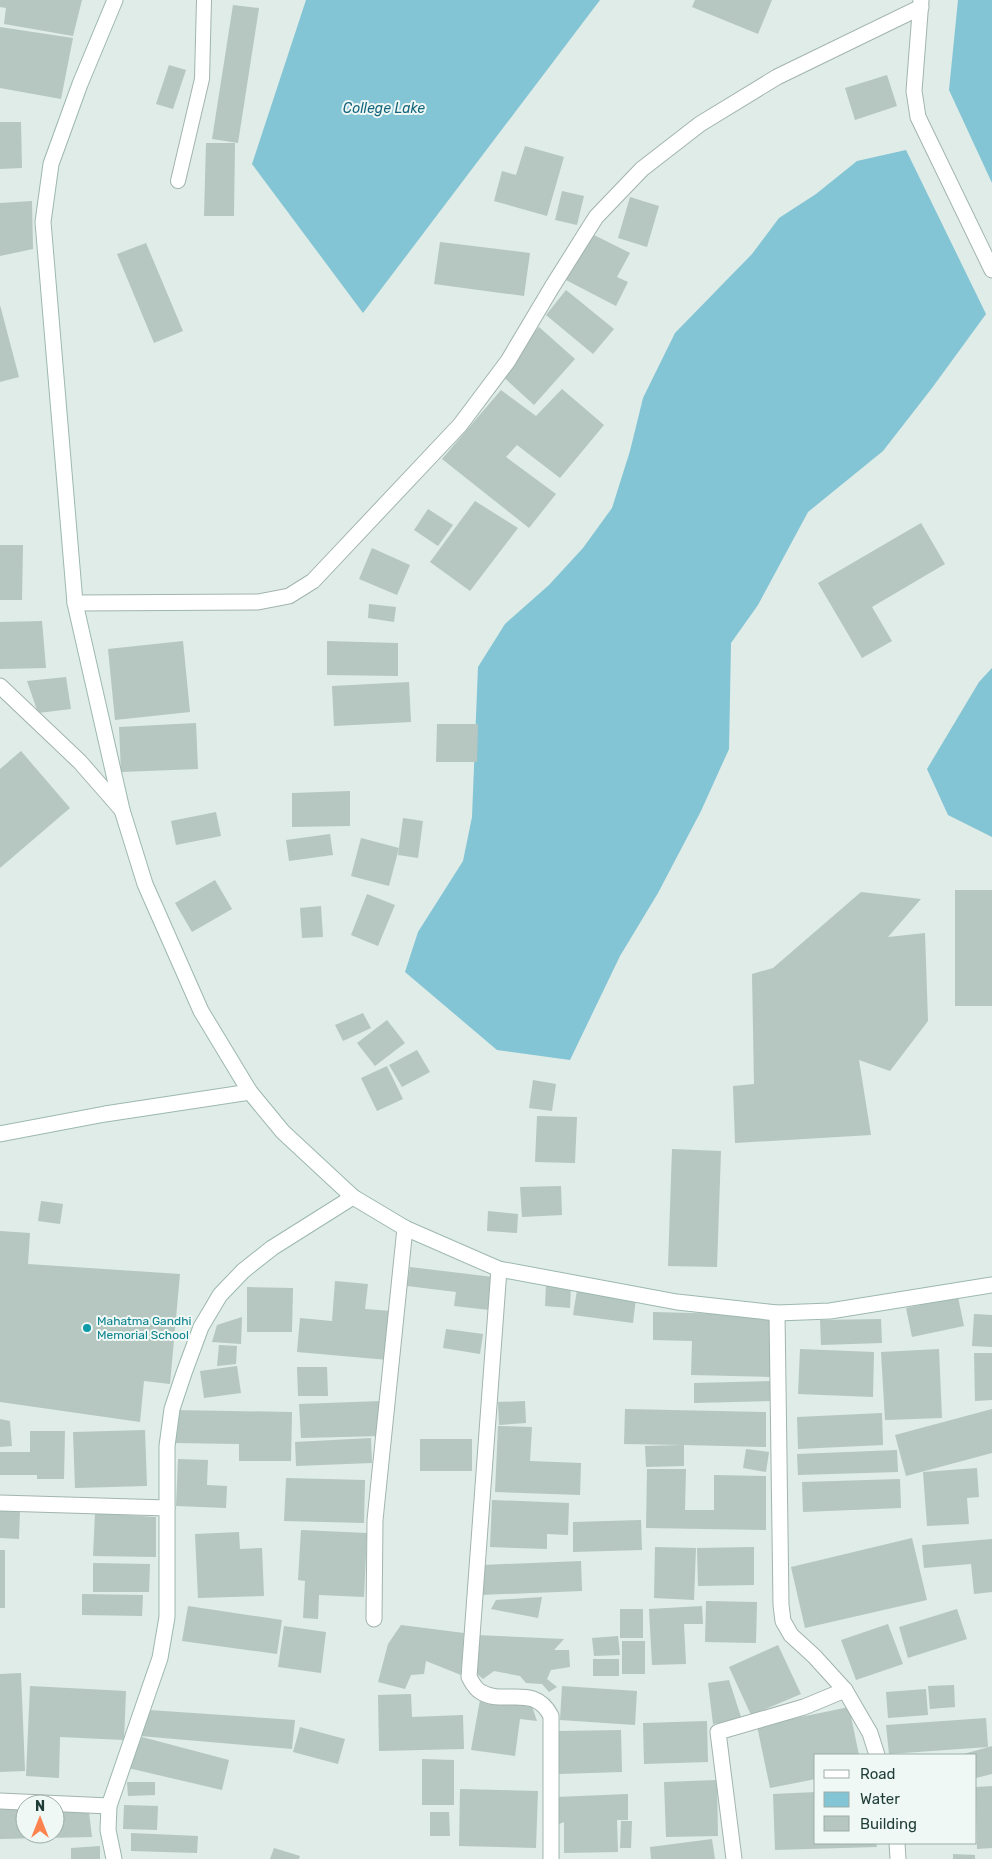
<svg xmlns="http://www.w3.org/2000/svg" width="992" height="1859" font-family="Rubik,sans-serif">
<rect width="100%" height="100%" fill="#dfece7"/>
<!-- water -->
<g fill="#83c4d5">
<path d="M306,0H600L363,313L252,164Z"/>
<path d="M958,0H992V183L949,90Z"/>
<path d="M906,150L986,314L932,388L883,451L808,512L758,605L731,643L729,749L701,811L658,893L620,956L570,1060L497,1050L405,972L418,932L463,861L472,817L478,667L505,624L549,585L583,548L612,508L630,451L643,398L675,333L752,254L779,218L816,194L857,161Z"/>
<path d="M992,668V837L948,815L927,769L979,682Z"/>
</g>
<!-- building -->
<g fill="#b5c7c0">
<path d="M0,0H82L73,36L4,24L6,8L0,7Z"/>
<path d="M695,0H772L758,34L692,7Z"/>
<path d="M233,5L259,8L238,143L212,139Z"/>
<path d="M0,27L73,38L61,99L0,88Z"/>
<path d="M169,65L186,70L173,109L156,104Z"/>
<path d="M887,75L897,106L855,120L845,88Z"/>
<path d="M0,122H21L22,168L0,169Z"/>
<path d="M206,143H235L234,216H204Z"/>
<path d="M525,146L564,157L547,216L494,201L502,171L516,175Z"/>
<path d="M562,191L584,196L577,225L555,220Z"/>
<path d="M630,197L659,206L647,247L618,238Z"/>
<path d="M32,201L33,249L0,256V203Z"/>
<path d="M588,232L630,253L617,277L628,282L616,306L564,279Z"/>
<path d="M440,242L530,253L524,296L434,284Z"/>
<path d="M146,243L183,331L154,343L117,254Z"/>
<path d="M566,290L614,329L593,354L546,315Z"/>
<path d="M0,305L19,377L0,382Z"/>
<path d="M539,327L575,359L534,405L498,372Z"/>
<path d="M562,389L604,425L560,478L517,445L506,457L556,494L529,528L442,459L501,390L536,416Z"/>
<path d="M475,501L518,528L470,591L430,562Z"/>
<path d="M428,509L453,525L438,546L414,530Z"/>
<path d="M921,523L945,564L872,607L892,641L862,658L818,583Z"/>
<path d="M0,545H23L22,600H0Z"/>
<path d="M372,548L410,565L397,595L359,579Z"/>
<path d="M369,604L396,607L394,622L368,618Z"/>
<path d="M42,621L46,668L0,669V622Z"/>
<path d="M183,641L190,712L115,720L108,649Z"/>
<path d="M327,641L398,643V676L327,675Z"/>
<path d="M66,677L71,709L38,713L27,681Z"/>
<path d="M409,682L411,722L334,726L332,686Z"/>
<path d="M196,723L198,769L121,772L119,727Z"/>
<path d="M437,724H478L477,762H436Z"/>
<path d="M21,751L70,808L0,868V769Z"/>
<path d="M350,791V826L292,827V793Z"/>
<path d="M216,812L221,836L176,845L171,821Z"/>
<path d="M403,818L423,821L418,858L398,855Z"/>
<path d="M330,834L333,855L289,861L286,840Z"/>
<path d="M361,838L399,848L389,886L351,876Z"/>
<path d="M215,880L232,909L192,932L175,903Z"/>
<rect x="955" y="890" width="37" height="116"/>
<path d="M861,892L921,899L888,937L925,933L928,1021L890,1071L859,1060L871,1135L735,1143L733,1086L754,1084L752,974L773,968Z"/>
<path d="M367,894L395,905L378,946L351,935Z"/>
<path d="M321,906L323,937L302,938L300,908Z"/>
<path d="M363,1013L371,1028L343,1041L335,1025Z"/>
<path d="M387,1020L405,1043L375,1066L357,1043Z"/>
<path d="M417,1050L430,1072L402,1087L389,1065Z"/>
<path d="M387,1066L403,1099L377,1111L361,1078Z"/>
<path d="M533,1080L556,1084L552,1111L529,1108Z"/>
<path d="M537,1116L577,1117L575,1163L535,1162Z"/>
<path d="M672,1149L721,1151L717,1267L668,1266Z"/>
<path d="M561,1186L562,1215L522,1217L520,1187Z"/>
<path d="M41,1201L63,1204L60,1224L38,1221Z"/>
<path d="M488,1211L518,1214L517,1233L487,1231Z"/>
<path d="M0,1231L30,1233L28,1264L180,1274L170,1384L144,1381L140,1422L0,1402Z"/>
<path d="M410,1267L493,1277L489,1310L454,1306L456,1292L407,1286Z"/>
<path d="M335,1281L368,1284L365,1309L392,1311L388,1360L297,1352L300,1318L332,1321Z"/>
<path d="M546,1284L571,1285L570,1308L545,1306Z"/>
<path d="M247,1287L293,1288L292,1332H247Z"/>
<path d="M577,1290L636,1298L633,1323L573,1315Z"/>
<path d="M958,1297L964,1326L912,1337L906,1308Z"/>
<path d="M653,1312L772,1315L770,1377L691,1375L692,1341L653,1340Z"/>
<path d="M974,1314L992,1315V1347L972,1346Z"/>
<path d="M242,1317L241,1344L212,1342L217,1325Z"/>
<path d="M881,1319L882,1343L821,1345L820,1320Z"/>
<path d="M446,1329L483,1334L480,1354L443,1348Z"/>
<path d="M219,1345L237,1346L236,1364L217,1366Z"/>
<path d="M800,1349L874,1352L873,1397L798,1394Z"/>
<path d="M939,1349L942,1418L885,1420L881,1352Z"/>
<path d="M974,1353H992V1400L975,1401Z"/>
<path d="M237,1366L241,1393L204,1398L200,1371Z"/>
<path d="M297,1367H327L328,1396H298Z"/>
<path d="M773,1381V1401L694,1403V1383Z"/>
<path d="M381,1401L382,1436L301,1438L299,1404Z"/>
<path d="M525,1401L526,1423L499,1425L498,1402Z"/>
<path d="M625,1409L766,1412V1447L684,1445V1466L646,1467L645,1446L682,1445L624,1444Z"/>
<path d="M992,1409V1453L906,1476L895,1435Z"/>
<path d="M173,1410L292,1412L291,1461H239V1444L173,1443Z"/>
<path d="M882,1413L883,1445L798,1449L797,1417Z"/>
<path d="M0,1419L10,1421L12,1446L0,1447Z"/>
<path d="M498,1426L532,1427L530,1461L581,1463L580,1495L495,1492Z"/>
<path d="M145,1430L147,1486L75,1488L73,1432Z"/>
<path d="M30,1431H65L64,1479H37V1475H0V1452H30Z"/>
<path d="M371,1438L372,1463L296,1466L295,1442Z"/>
<rect x="420" y="1439" width="52" height="32"/>
<path d="M746,1449L769,1452L766,1472L743,1468Z"/>
<path d="M897,1450L898,1472L798,1475L797,1454Z"/>
<path d="M178,1459L208,1460L207,1485L227,1486L226,1508L176,1506Z"/>
<path d="M977,1468L979,1497L967,1498L969,1524L927,1526L923,1472Z"/>
<path d="M647,1469H686L685,1510H714V1475L766,1476V1530L646,1528Z"/>
<path d="M286,1478L365,1480L364,1523L284,1521Z"/>
<path d="M900,1479L901,1508L803,1512L802,1482Z"/>
<path d="M492,1500L569,1503L568,1535L547,1534V1549L490,1547Z"/>
<path d="M0,1509L20,1510L19,1539L0,1538Z"/>
<path d="M95,1513L156,1517V1557L93,1556Z"/>
<path d="M641,1520L642,1550L573,1552V1522Z"/>
<path d="M301,1530L367,1533L364,1597L319,1595L318,1619L303,1618L305,1581L298,1580Z"/>
<path d="M239,1532L240,1549L262,1548L264,1596L198,1598L195,1534Z"/>
<path d="M912,1538L927,1600L805,1628L791,1567Z"/>
<path d="M992,1539V1592L974,1594L971,1564L924,1568L922,1545Z"/>
<path d="M655,1547L696,1548L694,1600L654,1598Z"/>
<path d="M754,1547V1585L698,1586L697,1548Z"/>
<rect x="0" y="1550" width="5" height="58"/>
<path d="M581,1561L582,1591L480,1595L482,1565Z"/>
<path d="M93,1563L150,1564L149,1592H93Z"/>
<path d="M82,1594L143,1595L142,1616L82,1615Z"/>
<path d="M542,1597L538,1618L491,1609L496,1600Z"/>
<path d="M706,1601L757,1602L756,1643L705,1642Z"/>
<path d="M188,1606L282,1620L277,1654L182,1641Z"/>
<path d="M702,1606L703,1624H684L686,1664L652,1665L649,1609Z"/>
<rect x="620" y="1609" width="23" height="29"/>
<path d="M957,1609L967,1639L908,1658L899,1627Z"/>
<path d="M888,1624L903,1664L856,1680L841,1640Z"/>
<path d="M401,1625L464,1633L461,1675L426,1661L424,1674L411,1675L405,1689L378,1682L388,1644Z"/>
<path d="M284,1626L326,1632L321,1673L278,1667Z"/>
<path d="M476,1635L564,1639L554,1650H569L570,1667L551,1670L547,1679L557,1687L549,1692L542,1684L526,1683L520,1676L494,1671L483,1679L476,1673Z"/>
<path d="M618,1636L620,1655L594,1656L592,1638Z"/>
<rect x="622" y="1641" width="23" height="33"/>
<path d="M778,1645L801,1694L751,1715L729,1667Z"/>
<rect x="593" y="1659" width="26" height="17"/>
<path d="M21,1673L25,1771L0,1772V1674Z"/>
<path d="M729,1680L742,1720L713,1724L708,1683Z"/>
<path d="M954,1685L955,1707L930,1709L928,1686Z"/>
<path d="M30,1686L126,1691L124,1740L60,1737L59,1778L26,1776Z"/>
<path d="M562,1686L637,1691L635,1725L560,1720Z"/>
<path d="M926,1689L928,1715L888,1718L886,1692Z"/>
<path d="M411,1694L412,1717L463,1715L464,1749L379,1751L378,1695Z"/>
<path d="M480,1700L532,1706L537,1721L520,1719L515,1756L471,1750Z"/>
<path d="M849,1707L859,1755H816V1779L770,1788L757,1726Z"/>
<path d="M149,1710L295,1720L292,1749L140,1736Z"/>
<path d="M986,1718L988,1747L889,1754L886,1725Z"/>
<path d="M707,1721L708,1762L644,1764L643,1723Z"/>
<path d="M300,1727L345,1739L338,1764L293,1752Z"/>
<path d="M621,1730L622,1772L559,1774V1731Z"/>
<path d="M142,1737L229,1760L222,1790L128,1768Z"/>
<path d="M992,1746V1774L976,1778V1755H960Z"/>
<path d="M422,1759L454,1760V1805H422Z"/>
<path d="M717,1780L718,1836L666,1837L664,1782Z"/>
<path d="M127,1782H155V1795L128,1796Z"/>
<path d="M992,1786V1848L977,1849L976,1787Z"/>
<path d="M460,1789L538,1791L536,1848L459,1846Z"/>
<path d="M816,1792V1843H876L877,1847L775,1850L773,1794Z"/>
<path d="M628,1794V1820H617L618,1852L564,1853V1822L557,1825L556,1797Z"/>
<path d="M124,1805L158,1806L157,1830L123,1829Z"/>
<path d="M0,1809H25V1834H55V1810L89,1812L92,1837L0,1839Z"/>
<path d="M430,1812H449L450,1836H430Z"/>
<path d="M621,1821H632L631,1848H620Z"/>
<path d="M131,1833L198,1836L197,1853L131,1851Z"/>
<path d="M712,1839L715,1859H651L650,1847Z"/>
<path d="M100,1846V1859H71V1848Z"/>
<path d="M274,1848L300,1856L299,1859H270Z"/>
<path d="M953,1854L975,1855V1859H953Z"/>
</g>
<g fill="none" stroke-linecap="round" stroke-linejoin="round">
<!-- lane casing -->
<g stroke="#a2b4af" stroke-width="16">
<path id="lane" d="M178,181L202,79L204,0"/>
</g>
<!-- street casing -->
<g stroke="#a2b4af" stroke-width="17">
<g id="street">
<path d="M921,0L914,91L918,117L992,270"/>
<path d="M75,603L258,602L289,596L313,581L460,425L508,361L552,287L596,217L642,169L700,124L777,77L921,7"/>
<path d="M0,686L80,762L122,810"/>
<path d="M499,1269L469,1677C472,1682 475,1689 481,1692C504,1706 534,1683 551,1716V1859"/>
<path d="M777,1313L781,1605L783,1621L791,1635L814,1656L845,1690L870,1733L877,1755"/>
<path d="M0,1503L167,1508"/>
<path d="M374,1619L375,1520L405,1228"/>
<path d="M0,1801L109,1806"/>
<path d="M897,1843L898,1859"/>
<path d="M734,1859L718,1732L804,1707L845,1690"/>
</g>
</g>
<!-- secondary casing -->
<g stroke="#9db8b0" stroke-width="17">
<g id="secondary">
<path d="M115,0L80,84L51,164L43,222L75,603L122,810L145,884L201,1011L250,1092L283,1132L353,1197L405,1228L499,1269L677,1302L777,1313L830,1311L992,1285"/>
<path d="M0,1134L105,1114L250,1092"/>
<path d="M114,1859L108,1830L109,1806L160,1658L167,1617V1446L172,1409L184,1373L201,1327L220,1295L243,1271L272,1248L353,1197"/>
</g>
</g>
<!-- lane -->
<use href="#lane" stroke="#fff" stroke-width="14"/>
<!-- street -->
<use href="#street" stroke="#fff" stroke-width="15"/>
<!-- secondary -->
<use href="#secondary" stroke="#fff" stroke-width="15"/>
</g>
<!-- markers -->
<circle fill="#0f9aa8" stroke="#f0f8f5" stroke-width="2" cx="87" cy="1328" r="5"/>
<g text-anchor="middle" dominant-baseline="central" stroke-width="4" stroke-linejoin="round" paint-order="stroke">
<!-- culture labels -->
<g font-size="12" fill="#0d838f" stroke="#f0f8f5" text-anchor="start">
<text x="97" y="1321">Mahatma Gandhi<tspan x="97" dy="14">Memorial School</tspan></text>
</g>
<!-- water labels -->
<g font-size="14" font-style="italic" fill="#15667d" stroke="#f0f8f5">
<text x="384" y="108">College Lake</text>
</g>
</g>
<!-- legend -->
<rect x="814" y="1754" width="162" height="90" fill="#f0f8f5" stroke="#9cada9"/>
<rect x="824" y="1770" width="25" height="8" fill="#ffffff" stroke="#9cada9"/>
<text x="860" y="1779" font-size="15" fill="#1f3d37">Road</text>
<rect x="824" y="1792" width="25" height="15" fill="#83c4d5" stroke="#9cada9"/>
<text x="860" y="1804" font-size="15" fill="#1f3d37">Water</text>
<rect x="824" y="1816" width="25" height="15" fill="#b5c7c0" stroke="#9cada9"/>
<text x="860" y="1829" font-size="15" fill="#1f3d37">Building</text>
<!-- north arrow -->
<g transform="translate(40 1819)"><circle r="24" fill="#f0f8f5" stroke="#9cada9"/>
<path d="M0-4L9 19L0 12L-9 19Z" fill="#fc824e"/>
<text y="-8" font-size="14" font-weight="bold" text-anchor="middle" fill="#1f3d37">N</text>
</g>
</svg>
